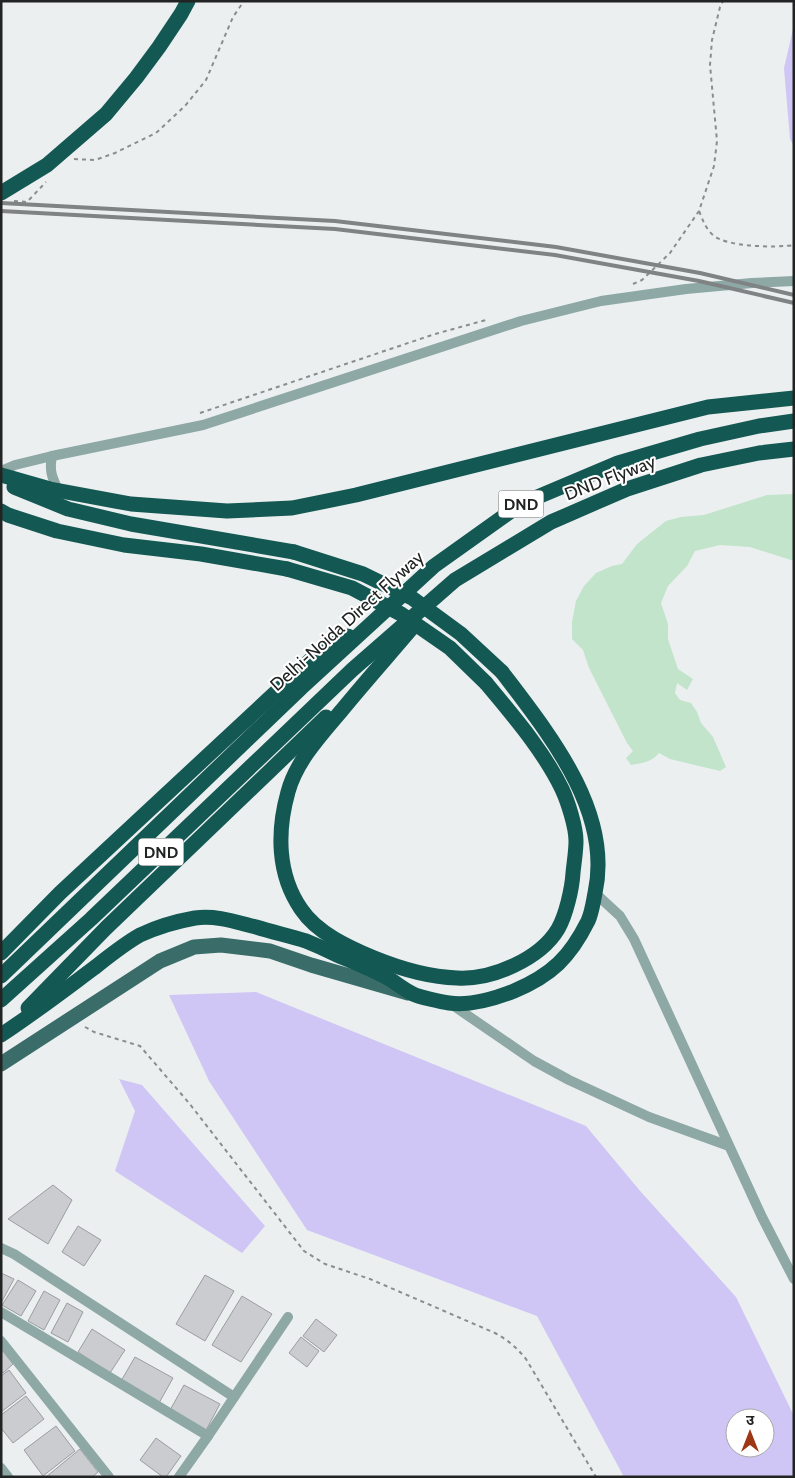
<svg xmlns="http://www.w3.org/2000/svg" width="795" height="1478" font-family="Cabin,'Noto Sans Devanagari',sans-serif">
<rect width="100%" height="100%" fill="#ebeff0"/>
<!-- green -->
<path fill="#c1e4cb" d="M794,494V561L750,547L720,545L695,551L687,566L668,586L661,603L668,624V639L678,669L693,679L687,690L677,683L675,693L680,700L691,703L697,712L701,723L713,737L726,767L720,771L670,759L659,753C652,762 642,763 631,765L626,758L633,751L627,743L589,668L583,650L572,639V622L576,601L584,586L596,573L612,566L622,564L637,544L666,521L681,517L704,515L767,495Z"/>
<!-- water -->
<g fill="#cfc6f5" fill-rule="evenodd">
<path d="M794,25V146L790,139L784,68Z"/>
<path d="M256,992L586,1126L641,1192L736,1297L794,1416V1477H624L537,1316L307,1230L209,1081L169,995ZM735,1418H765V1448H735Z"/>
<path d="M119,1079L142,1085L265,1226L242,1253L115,1171L135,1111Z"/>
</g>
<!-- building -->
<g fill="#cacccf" stroke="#9b9da1">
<path d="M53,1185L72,1200L48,1244L8,1219Z"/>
<path d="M78,1226L101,1240L84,1266L62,1252Z"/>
<path d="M1,1273L14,1279L1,1303Z"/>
<path d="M205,1275L234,1291L205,1341L176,1324Z"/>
<path d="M18,1280L36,1291L21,1316L2,1305Z"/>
<path d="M44,1291L60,1300L44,1330L28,1321Z"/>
<path d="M242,1296L272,1314L241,1362L212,1345Z"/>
<path d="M67,1303L83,1312L68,1342L51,1333Z"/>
<path d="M316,1319L337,1335L324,1352L303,1336Z"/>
<path d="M92,1329L125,1350L110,1373L78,1352Z"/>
<path d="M301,1337L319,1351L307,1367L289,1353Z"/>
<path d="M2,1350L13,1364L3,1373L1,1371V1351Z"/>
<path d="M135,1357L173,1378L159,1403L121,1381Z"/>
<path d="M9,1370L26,1393L1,1412V1376Z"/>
<path d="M184,1385L220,1404L205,1432L169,1412Z"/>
<path d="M26,1396L44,1419L13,1443L1,1428V1415Z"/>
<path d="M56,1426L75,1451L43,1476L24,1450Z"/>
<path d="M156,1438L181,1456L166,1477H163L140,1460Z"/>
<path d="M80,1449L98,1472L92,1477H46Z"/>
</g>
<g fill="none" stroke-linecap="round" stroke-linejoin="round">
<!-- path -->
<g stroke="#8a8d8d" stroke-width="2" stroke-dasharray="4 4" stroke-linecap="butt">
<path d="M74,159L95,160L115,153L156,133L185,106L206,80L233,17L244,1"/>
<path d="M14,201L27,202L46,182"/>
<path d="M699,211C703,220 705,228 713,235C726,247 776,248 794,245"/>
<path d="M633,284L642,280L670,253L699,211L714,166L717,141L710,65L712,40L720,7L723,1"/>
<path d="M200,413L435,334L486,320"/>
<path d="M85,1027L94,1032L140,1046L189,1103L304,1251L325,1264L370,1279L495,1333C508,1340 517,1348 526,1359L596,1477"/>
</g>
<!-- street -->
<g stroke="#8da8a5" stroke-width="10">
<path d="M52,456C49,471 52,477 58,490"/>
<path d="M1,471L15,465L52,456L203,425L521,321L601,301L686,289L752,283L794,281"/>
<path d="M595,893L620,916L634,939L762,1217L794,1279"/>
<path d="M451,1004L534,1061L569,1080L649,1117L729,1146"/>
<path d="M1,1248L14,1254L234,1397"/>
<path d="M1,1312L208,1436"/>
<path d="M1,1341L109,1477"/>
<path d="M1,1468L8,1477"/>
<path d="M179,1477L208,1436L288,1317"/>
</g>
<!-- primary -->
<path stroke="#3a6d69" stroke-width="15" d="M1,1064L160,961L194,947L221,945L270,951L311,965L408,993"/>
<!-- highway -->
<g stroke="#145853" stroke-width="15">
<path d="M1,193L47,165L106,114L136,78L159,47L181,14L188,1"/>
<path d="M1,475L50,489L131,504L227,511L292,508L356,495L708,407L794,398"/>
<path d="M14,487L68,509L131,524L294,552"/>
<path d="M1,511L8,515L57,531L124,545L201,554L287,569"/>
<path d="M412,628C389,655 365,682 342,710C322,734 296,761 288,792C277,831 277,874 301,909C317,933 348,947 374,958C401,969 428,977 457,978C492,980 540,959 558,929C566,915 572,889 573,873C574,862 576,852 576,841C576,827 568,802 562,789C543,750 514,717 486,683"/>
<path d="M1,953L60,893L318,653L348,636"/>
<path d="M1,976L301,688L434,566L521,504L618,463L700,439L759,426L794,421"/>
<path d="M1,1000L91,919L352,670L455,580L551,522L627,489L701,465L759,453L794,449"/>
<path d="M28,1008L106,928L326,717"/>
<path d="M1,1035C33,1014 63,991 94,968C108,957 124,944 140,935C155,928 178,921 195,918C216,915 236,922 256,927C272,932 290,936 306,941C316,945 327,950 337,955C351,961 366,967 380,974C392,979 401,988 413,994C419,997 442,1002 449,1003C471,1006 494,999 514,991C552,975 570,957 588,921C592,912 593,903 595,893C613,812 549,734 502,672"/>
</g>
<!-- rail -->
<g stroke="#808384" stroke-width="4">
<path d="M1,203L335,221L556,247L700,273L794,295"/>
<path d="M1,211L335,229L555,255L699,281L794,303"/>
</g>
<!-- highway-bridge -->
<g stroke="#145853" stroke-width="15">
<path d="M294,552L363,574L412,598L461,634L502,672"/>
<path d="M287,569L352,588L401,614L450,648L486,683"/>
</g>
</g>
<g text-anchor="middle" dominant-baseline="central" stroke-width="4" stroke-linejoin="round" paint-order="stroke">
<!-- shield labels -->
<g fill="#fff" stroke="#646666" stroke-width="1">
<rect x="498.5" y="490.5" width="45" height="27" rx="4"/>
<rect x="138.5" y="838.5" width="45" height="27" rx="4"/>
</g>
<g font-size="16" font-weight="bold" fill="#222424">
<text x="521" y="504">DND</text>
<text x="161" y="852">DND</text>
</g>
<!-- street labels -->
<g font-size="18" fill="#222424" stroke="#fff">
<text transform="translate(610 478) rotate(-21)">DND Flyway</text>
<text transform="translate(347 621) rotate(-42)">Delhi-Noida Direct Flyway</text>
</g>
</g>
<!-- border -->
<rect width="795" height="1478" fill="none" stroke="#222424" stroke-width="5"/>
<!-- north arrow -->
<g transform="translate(750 1433)"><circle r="24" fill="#ffffff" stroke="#a7a7a7"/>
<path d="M0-4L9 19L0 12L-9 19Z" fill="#9e3713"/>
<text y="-8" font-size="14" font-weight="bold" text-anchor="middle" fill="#222424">उ</text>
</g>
</svg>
